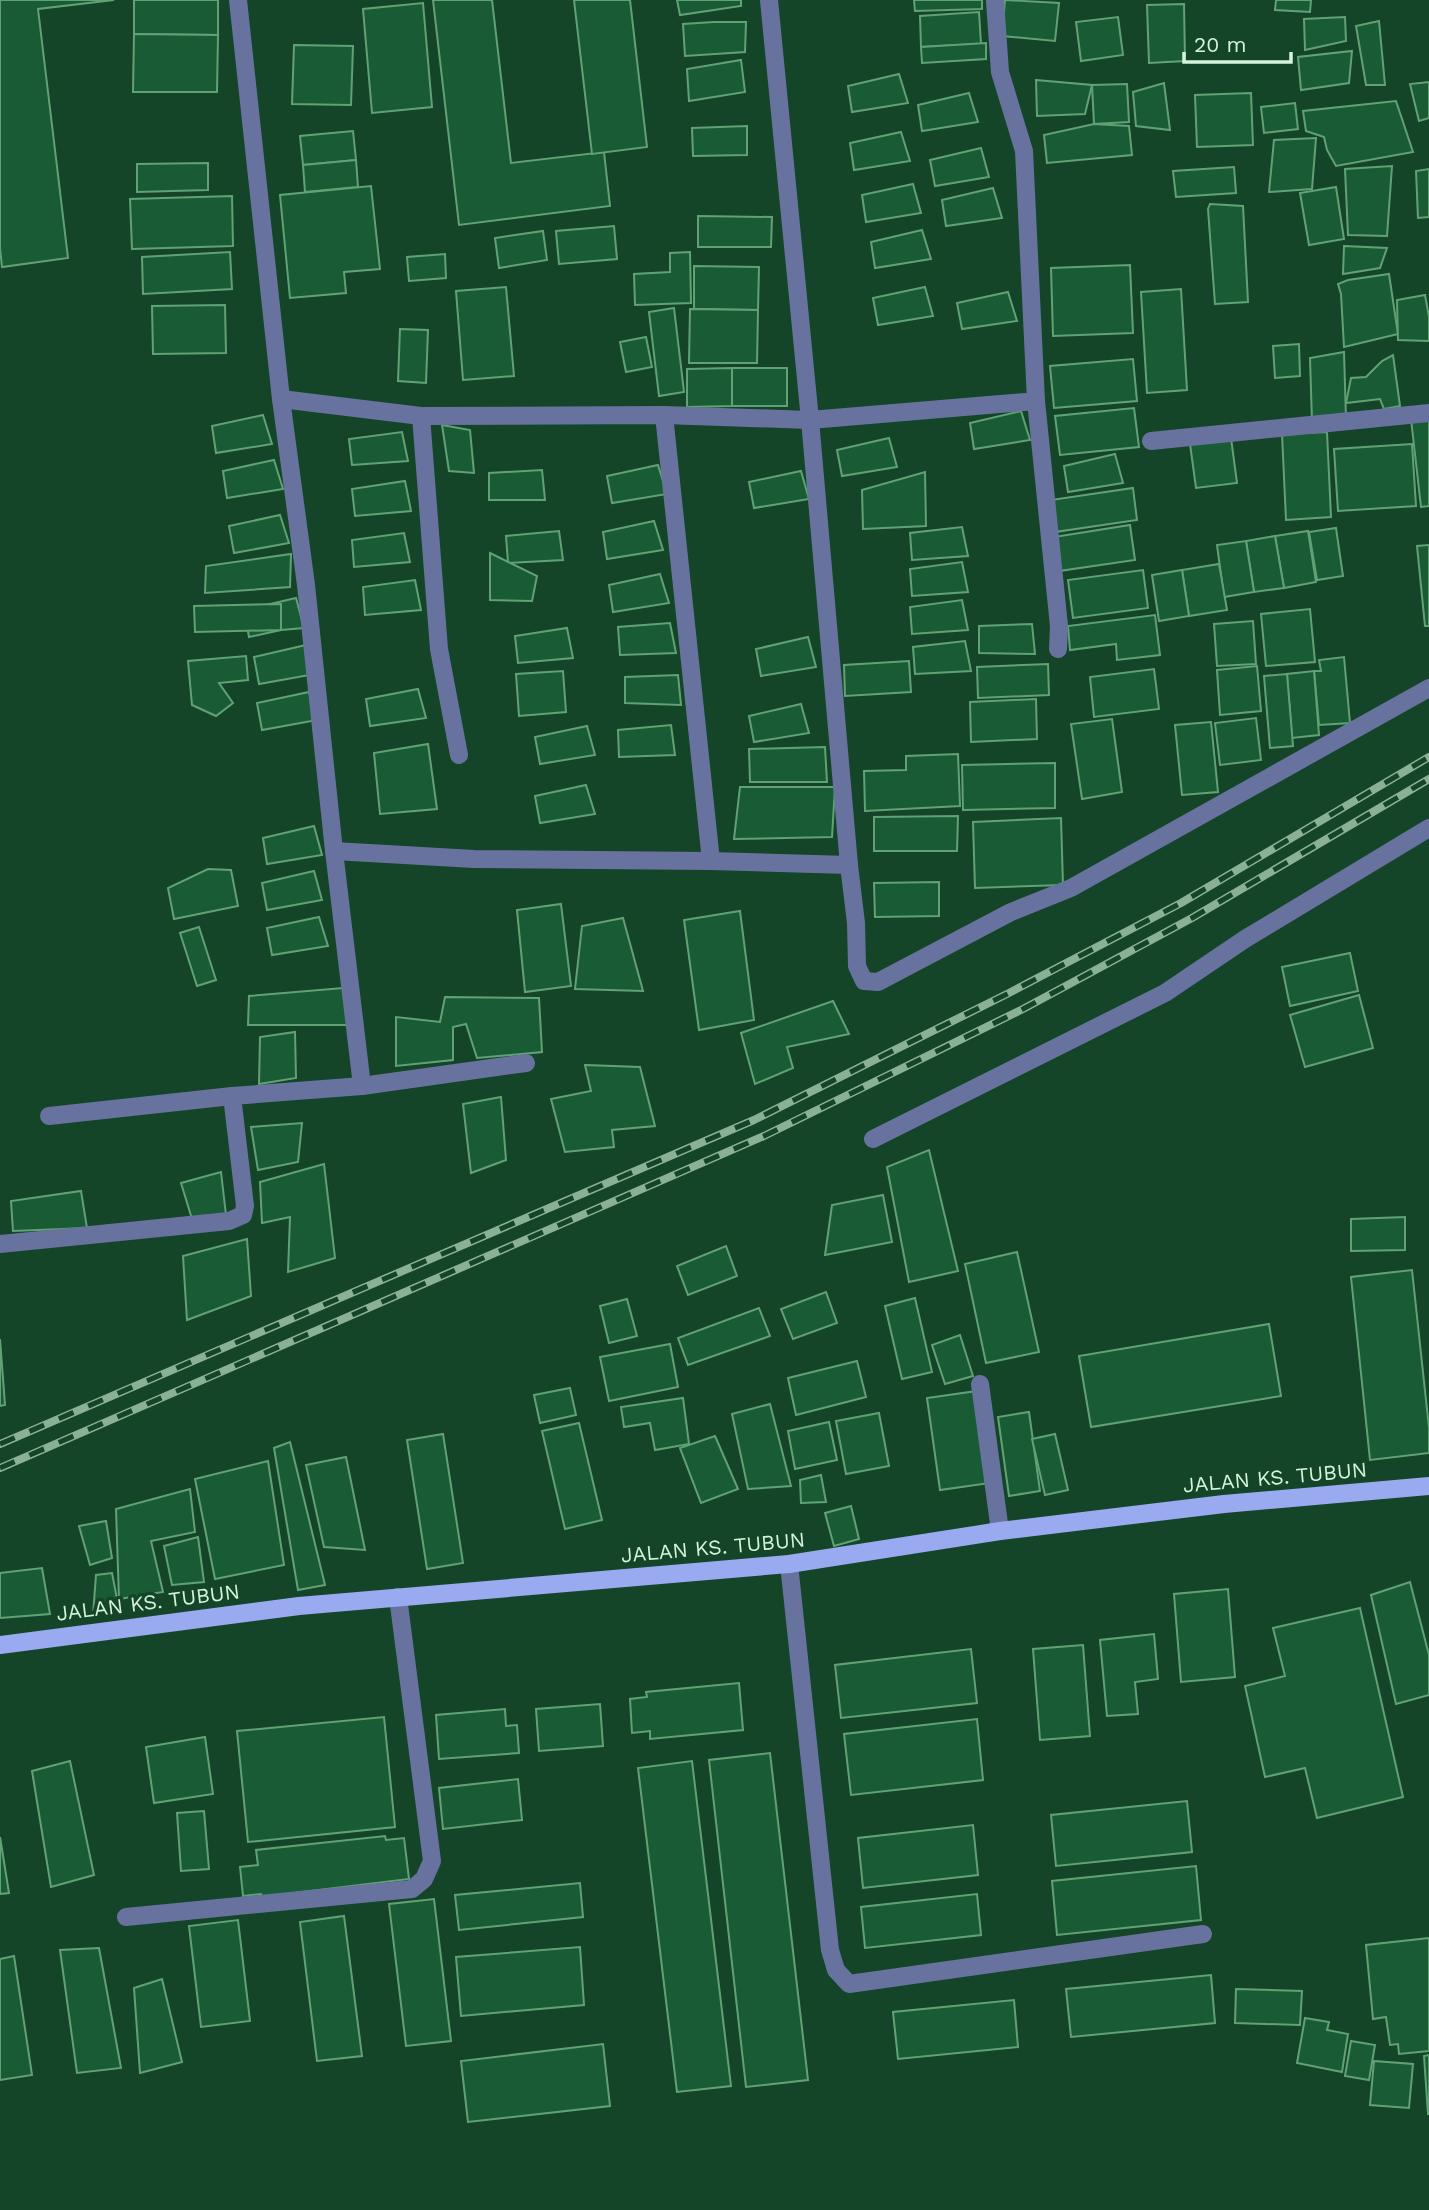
<svg xmlns="http://www.w3.org/2000/svg" width="1429" height="2210" font-family="'Work Sans',sans-serif">
<rect width="100%" height="100%" fill="#144528"/>
<!-- building -->
<g fill="#195b34" stroke="#62a176" stroke-width="2">
<path d="M0,0H114L38,9L68,258L2,267L0,248Z"/>
<path d="M134,0H218V35L134,34Z"/>
<path d="M433,0H492L511,163L604,152L610,206L459,225Z"/>
<path d="M574,0H630L647,147L592,154Z"/>
<path d="M677,0H741V6L680,15Z"/>
<path d="M914,0H982V9L915,11Z"/>
<path d="M1005,0L1059,3L1055,41L1002,36Z"/>
<path d="M1276,0H1311L1310,12L1275,10Z"/>
<path d="M423,3L432,107L372,113L363,9Z"/>
<path d="M1184,4L1185,61L1149,63L1147,5Z"/>
<path d="M979,12L981,44L921,47L920,16Z"/>
<path d="M1118,17L1123,55L1081,61L1076,22Z"/>
<path d="M1345,17L1346,41L1305,50L1304,19Z"/>
<path d="M1379,21L1385,85H1366L1356,26Z"/>
<path d="M714,22H746L745,52L685,56L683,24Z"/>
<path d="M134,34L218,35L217,92H133Z"/>
<path d="M986,43V59L922,63L921,47Z"/>
<path d="M294,45L353,46L351,105L292,104Z"/>
<path d="M1352,51L1349,83L1301,90L1298,57Z"/>
<path d="M741,60L745,92L689,101L687,69Z"/>
<path d="M899,74L908,103L852,112L848,86Z"/>
<path d="M1036,80L1092,85L1085,114L1037,116Z"/>
<path d="M1429,82V118L1419,121L1410,84Z"/>
<path d="M1164,83L1170,130L1136,126L1133,92Z"/>
<path d="M1127,84L1129,122L1094,124L1092,85Z"/>
<path d="M969,93L978,122L922,131L918,105Z"/>
<path d="M1251,93L1253,145L1197,147L1195,95Z"/>
<path d="M1396,101L1413,152L1336,166L1327,150L1324,137L1306,131L1303,111Z"/>
<path d="M1295,103L1298,129L1264,133L1261,107Z"/>
<path d="M1094,124L1129,126L1132,155L1047,163L1044,135Z"/>
<path d="M747,126V155L693,156L692,128Z"/>
<path d="M353,131L356,160L303,165L300,136Z"/>
<path d="M901,132L910,161L854,170L850,143Z"/>
<path d="M1316,138L1312,189L1269,192L1274,140Z"/>
<path d="M981,148L989,177L935,186L930,160Z"/>
<path d="M356,160L358,187L305,192L303,165Z"/>
<path d="M208,163V190L137,192V164Z"/>
<path d="M1392,166L1387,236L1348,235L1345,169Z"/>
<path d="M1234,167L1236,193L1176,197L1173,171Z"/>
<path d="M1429,169V217L1418,218L1416,171Z"/>
<path d="M913,184L921,213L866,222L862,195Z"/>
<path d="M371,186L380,269L344,272L346,293L290,298L280,195Z"/>
<path d="M1336,187L1344,239L1309,245L1300,193Z"/>
<path d="M993,188L1002,218L946,226L942,200Z"/>
<path d="M232,196L233,246L132,249L130,199Z"/>
<path d="M1210,204L1243,206L1248,302L1215,304L1208,209Z"/>
<path d="M698,216L772,217L771,247H698Z"/>
<path d="M614,226L617,259L559,264L556,231Z"/>
<path d="M922,230L931,259L875,268L871,242Z"/>
<path d="M543,231L547,260L499,268L495,238Z"/>
<path d="M1344,246L1387,248L1380,268L1343,274Z"/>
<path d="M230,252L232,289L143,294L142,257Z"/>
<path d="M690,252L691,303L635,305L634,274L670,272V253Z"/>
<path d="M445,254L446,278L409,281L407,257Z"/>
<path d="M1130,265L1133,333L1053,336L1051,268Z"/>
<path d="M694,266L759,267L758,310L694,309Z"/>
<path d="M1389,274L1398,334L1344,347L1341,294L1338,284L1348,280Z"/>
<path d="M506,287L514,376L463,380L456,291Z"/>
<path d="M925,287L933,316L878,325L873,298Z"/>
<path d="M1181,289L1187,390L1147,393L1141,292Z"/>
<path d="M1008,292L1017,321L962,329L957,303Z"/>
<path d="M1425,295L1429,317V341L1398,340L1397,300Z"/>
<path d="M225,305L226,353L153,354L152,306Z"/>
<path d="M674,308L684,392L659,396L649,312Z"/>
<path d="M690,309L758,310L757,363H689Z"/>
<path d="M400,329L428,330L426,383L398,381Z"/>
<path d="M646,337L652,367L626,372L620,342Z"/>
<path d="M1299,344L1300,376L1275,378L1273,346Z"/>
<path d="M1344,352L1346,419L1312,422L1310,358Z"/>
<path d="M1393,355L1400,406L1384,409L1380,399L1346,403L1351,378L1366,377L1382,361Z"/>
<path d="M1133,359L1137,401L1054,408L1050,366Z"/>
<path d="M732,368V406L687,407V369Z"/>
<rect x="732" y="368" width="55" height="38"/>
<path d="M1134,408L1139,447L1060,455L1055,416Z"/>
<path d="M1021,411L1030,440L974,449L970,423Z"/>
<path d="M263,415L272,444L216,453L212,426Z"/>
<path d="M1429,417V506L1421,507L1411,419Z"/>
<path d="M442,425L470,430L474,473L449,471Z"/>
<path d="M402,432L408,461L352,465L349,439Z"/>
<path d="M1327,432L1331,517L1286,520L1282,434Z"/>
<path d="M889,438L897,467L842,476L837,450Z"/>
<path d="M1231,438L1237,483L1196,488L1190,444Z"/>
<path d="M1412,444L1416,506L1338,511L1334,449Z"/>
<path d="M1115,454L1123,483L1068,492L1064,466Z"/>
<path d="M274,460L283,489L227,498L223,471Z"/>
<path d="M658,465L667,494L612,503L607,476Z"/>
<path d="M542,470L545,500H489V473Z"/>
<path d="M801,471L809,499L754,508L749,482Z"/>
<path d="M925,472L926,526L863,529L862,490Z"/>
<path d="M405,481L411,511L355,516L352,489Z"/>
<path d="M1133,488L1137,520L1055,532L1051,500Z"/>
<path d="M280,515L289,543L234,553L229,526Z"/>
<path d="M654,521L663,550L607,559L603,532Z"/>
<path d="M1130,525L1135,560L1059,571L1054,537Z"/>
<path d="M962,527L968,556L912,560L910,533Z"/>
<path d="M1336,528L1343,576L1317,580L1309,532Z"/>
<path d="M559,531L563,560L508,563L506,536Z"/>
<path d="M1308,531L1316,582L1284,588L1275,536Z"/>
<path d="M404,533L410,562L354,567L352,540Z"/>
<path d="M1275,536L1284,588L1254,592L1246,541Z"/>
<path d="M1246,541L1254,592L1224,597L1217,545Z"/>
<path d="M1429,545V626H1425L1417,546Z"/>
<path d="M490,553L537,576L532,601L490,600Z"/>
<path d="M291,554L290,587L205,593L206,566Z"/>
<path d="M962,562L968,592L912,596L910,569Z"/>
<path d="M1219,564L1227,610L1189,616L1182,570Z"/>
<path d="M1143,570L1148,608L1073,618L1068,580Z"/>
<path d="M1182,570L1189,616L1159,621L1152,575Z"/>
<path d="M660,574L669,603L613,612L609,585Z"/>
<path d="M415,580L421,610L365,615L363,587Z"/>
<path d="M296,598L304,628L281,630L249,637L244,610Z"/>
<path d="M962,600L968,630L912,634L910,607Z"/>
<path d="M281,604V630L195,632L194,606Z"/>
<path d="M1310,609L1315,662L1266,666L1261,614Z"/>
<path d="M1155,615L1160,655L1117,660L1116,644L1070,650L1068,626Z"/>
<path d="M1253,621L1256,664L1217,666L1214,624Z"/>
<path d="M670,623L676,653L620,655L618,627Z"/>
<path d="M1032,624L1035,654L979,653V626Z"/>
<path d="M567,628L573,658L518,663L515,636Z"/>
<path d="M808,637L816,667L761,676L756,649Z"/>
<path d="M965,641L971,671L915,674L913,647Z"/>
<path d="M306,645L315,674L259,684L254,657Z"/>
<path d="M246,656L248,680L219,683L233,703L216,716L192,705L188,661Z"/>
<path d="M1344,657L1350,723L1319,725L1314,671H1321L1319,660Z"/>
<path d="M909,661L911,692L845,696L844,665Z"/>
<path d="M1048,664L1049,695L978,698L977,667Z"/>
<path d="M1257,666L1261,711L1220,715L1217,670Z"/>
<path d="M1154,669L1159,709L1094,717L1090,677Z"/>
<path d="M563,671L566,712L519,716L516,674Z"/>
<path d="M1314,671L1319,735L1292,738L1287,674Z"/>
<path d="M1287,674L1293,746L1270,748L1264,676Z"/>
<path d="M678,675L681,705L625,703V677Z"/>
<path d="M418,689L426,718L370,726L366,699Z"/>
<path d="M309,692L317,720L262,730L257,703Z"/>
<path d="M1036,699L1037,739L971,742L970,702Z"/>
<path d="M801,704L809,733L754,742L749,716Z"/>
<path d="M1256,718L1261,760L1220,765L1215,723Z"/>
<path d="M1112,719L1122,792L1082,799L1071,724Z"/>
<path d="M1211,722L1218,792L1182,795L1175,725Z"/>
<path d="M671,725L675,755L619,757L618,730Z"/>
<path d="M587,726L595,755L540,764L535,737Z"/>
<path d="M428,744L437,809L380,814L374,753Z"/>
<path d="M825,747L827,782H750L749,749Z"/>
<path d="M958,754L960,806L865,811L864,771L906,770V756Z"/>
<path d="M1055,763V808L963,810L962,765Z"/>
<path d="M586,785L595,814L540,823L535,796Z"/>
<path d="M740,787H835L832,837L734,839Z"/>
<path d="M958,816L957,851H874V817Z"/>
<path d="M1061,818L1063,885L975,888L973,822Z"/>
<path d="M314,826L322,855L267,864L263,838Z"/>
<path d="M208,869L231,870L238,906L174,919L168,888Z"/>
<path d="M314,871L322,900L267,910L262,883Z"/>
<path d="M939,882V916L875,917L874,883Z"/>
<path d="M561,904L571,986L525,992L517,910Z"/>
<path d="M740,911L754,1020L699,1030L684,920Z"/>
<path d="M319,917L328,946L272,955L267,928Z"/>
<path d="M623,918L643,991L575,989L582,926Z"/>
<path d="M199,927L216,980L197,986L180,933Z"/>
<path d="M1350,953L1358,991L1290,1006L1282,967Z"/>
<path d="M343,988L349,1025H248L249,996Z"/>
<path d="M1359,995L1373,1048L1305,1067L1290,1015Z"/>
<path d="M445,997L539,998L542,1052L477,1058L466,1024L453,1027V1060L396,1066V1017L440,1022Z"/>
<path d="M833,1001L849,1034L787,1047L793,1068L755,1084L741,1033Z"/>
<path d="M295,1032L296,1078L259,1084L260,1037Z"/>
<path d="M585,1065L640,1067L655,1126L612,1130L614,1147L565,1152L551,1099L591,1091Z"/>
<path d="M501,1097L506,1160L471,1173L463,1104Z"/>
<path d="M302,1123L298,1162L258,1170L251,1127Z"/>
<path d="M929,1150L958,1271L909,1282L887,1167Z"/>
<path d="M324,1164L335,1258L288,1272L290,1217L262,1223L260,1182Z"/>
<path d="M221,1172L226,1215L192,1219L181,1183Z"/>
<path d="M81,1191L87,1228L13,1231L11,1201Z"/>
<path d="M883,1195L892,1242L825,1255L832,1205Z"/>
<path d="M1405,1217V1250L1351,1251V1219Z"/>
<path d="M247,1239L251,1296L187,1320L183,1256Z"/>
<path d="M726,1246L737,1276L688,1295L677,1266Z"/>
<path d="M1017,1252L1039,1352L986,1363L965,1264Z"/>
<path d="M1412,1270L1429,1428V1453L1370,1460L1351,1277Z"/>
<path d="M826,1292L837,1323L793,1339L781,1309Z"/>
<path d="M915,1298L932,1372L902,1379L885,1306Z"/>
<path d="M627,1299L637,1336L609,1343L600,1306Z"/>
<path d="M759,1308L770,1336L688,1365L678,1338Z"/>
<path d="M1269,1324L1281,1396L1091,1427L1079,1356Z"/>
<path d="M960,1335L973,1376L945,1384L932,1345Z"/>
<path d="M0,1339L5,1405L0,1406Z"/>
<path d="M670,1344L678,1387L609,1401L600,1357Z"/>
<path d="M857,1361L866,1397L796,1415L788,1378Z"/>
<path d="M570,1388L576,1415L540,1423L534,1395Z"/>
<path d="M977,1391L990,1483L940,1490L927,1398Z"/>
<path d="M683,1398L689,1444L655,1450L650,1423L624,1427L621,1407Z"/>
<path d="M770,1404L791,1486L748,1489L732,1414Z"/>
<path d="M1029,1412L1040,1491L1009,1496L998,1417Z"/>
<path d="M879,1413L889,1466L846,1474L836,1421Z"/>
<path d="M829,1422L837,1460L795,1469L788,1431Z"/>
<path d="M579,1423L602,1520L565,1529L542,1431Z"/>
<path d="M443,1434L463,1563L427,1569L407,1440Z"/>
<path d="M1055,1434L1068,1490L1045,1495L1032,1439Z"/>
<path d="M715,1436L738,1489L701,1503L680,1448Z"/>
<path d="M290,1442L325,1585L298,1590L274,1448Z"/>
<path d="M346,1457L365,1550L324,1547L306,1465Z"/>
<path d="M268,1461L284,1565L215,1579L195,1479Z"/>
<path d="M821,1475L826,1502L801,1503L800,1480Z"/>
<path d="M190,1489L195,1532L151,1541L163,1592L119,1599L116,1509Z"/>
<path d="M851,1506L859,1539L834,1546L825,1513Z"/>
<path d="M106,1521L112,1558L90,1565L79,1526Z"/>
<path d="M198,1537L204,1582L172,1585L164,1546Z"/>
<path d="M42,1568L50,1614L0,1618V1573Z"/>
<path d="M112,1573L119,1609L93,1615L96,1575Z"/>
<path d="M1410,1582L1429,1655V1695L1396,1704L1371,1595Z"/>
<path d="M1228,1589L1235,1677L1181,1682L1174,1594Z"/>
<path d="M1360,1608L1403,1797L1317,1818L1305,1768L1265,1777L1245,1686L1285,1676L1273,1628Z"/>
<path d="M1154,1634L1158,1679L1135,1682L1138,1714L1107,1716L1100,1640Z"/>
<path d="M1083,1645L1090,1736L1040,1740L1033,1649Z"/>
<path d="M971,1649L977,1703L841,1718L835,1665Z"/>
<path d="M739,1683L743,1730L650,1739V1731L632,1733L630,1699L647,1697L646,1692Z"/>
<path d="M600,1704L603,1746L539,1751L536,1709Z"/>
<path d="M505,1709L506,1726L517,1725L519,1753L439,1759L436,1715Z"/>
<path d="M384,1717L395,1827L248,1842L237,1731Z"/>
<path d="M977,1719L983,1780L851,1795L844,1734Z"/>
<path d="M205,1737L213,1794L154,1803L146,1747Z"/>
<path d="M770,1753L808,2080L746,2087L709,1760Z"/>
<path d="M70,1761L94,1875L51,1887L32,1771Z"/>
<path d="M692,1761L731,2086L677,2092L638,1768Z"/>
<path d="M518,1779L522,1820L443,1829L439,1788Z"/>
<path d="M1187,1801L1192,1852L1056,1866L1051,1815Z"/>
<path d="M204,1811L209,1869L181,1871L177,1813Z"/>
<path d="M973,1825L978,1875L863,1888L858,1838Z"/>
<path d="M385,1836L386,1840L404,1838L409,1879L261,1897V1894L243,1896L240,1867L258,1865L256,1850Z"/>
<path d="M0,1837L9,1893L0,1894Z"/>
<path d="M1196,1866L1201,1920L1057,1935L1052,1881Z"/>
<path d="M580,1883L583,1917L459,1930L455,1895Z"/>
<path d="M977,1894L981,1935L865,1948L861,1907Z"/>
<path d="M434,1899L451,2041L406,2046L389,1904Z"/>
<path d="M344,1916L362,2056L317,2061L300,1922Z"/>
<path d="M238,1920L250,2021L201,2027L189,1926Z"/>
<path d="M1429,1938V2051L1399,2054L1398,2044L1390,2045L1386,2017L1373,2019L1366,1945Z"/>
<path d="M580,1947L584,2005L461,2016L456,1957Z"/>
<path d="M99,1948L121,2068L77,2073L60,1950Z"/>
<path d="M14,1956L32,2075L0,2080V1959Z"/>
<path d="M1211,1975L1215,2023L1071,2037L1066,1989Z"/>
<path d="M162,1979L182,2062L140,2073L134,1988Z"/>
<path d="M1236,1989L1302,1991L1300,2025L1235,2023Z"/>
<path d="M1014,2000L1018,2047L898,2059L893,2012Z"/>
<path d="M1305,2018L1329,2022L1327,2030L1348,2034L1342,2072L1297,2063Z"/>
<path d="M1351,2041L1375,2045L1369,2080L1345,2076Z"/>
<path d="M603,2044L610,2106L468,2122L461,2061Z"/>
<path d="M1429,2055V2114H1428L1424,2056Z"/>
<path d="M1374,2061L1413,2064L1409,2108L1370,2105Z"/>
</g>
<g fill="none" stroke-linecap="round" stroke-linejoin="round">
<!-- minor -->
<g stroke="#68729e" stroke-width="18">
<path d="M238,0L281,399L306,585L334,851L474,859L711,861L849,865L810,420L769,0"/>
<path d="M281,399L421,416L664,415L810,420L1036,401L1024,151L1000,72L995,1"/>
<path d="M1036,401L1059,626L1058,649"/>
<path d="M664,415L711,861"/>
<path d="M421,416L439,649L459,755"/>
<path d="M1151,441L1429,413"/>
<path d="M849,865L856,923L857,966L864,981L878,982L1011,912L1071,888L1429,688"/>
<path d="M362,1086L526,1063"/>
<path d="M49,1116L232,1096"/>
<path d="M873,1139L1165,993L1245,939L1429,828"/>
<path d="M0,1244L229,1221L243,1215L245,1206L232,1096L362,1086L334,851"/>
<path d="M980,1384L1000,1531"/>
<path d="M789,1564L830,1950L836,1970L849,1984L1203,1934"/>
<path d="M126,1917L412,1889L424,1879L432,1861L398,1597"/>
</g>
<!-- major -->
<path stroke="#99aaf1" stroke-width="18" d="M0,1645L299,1606L789,1564L1000,1531L1224,1504L1429,1486"/>
<!-- rail casing -->
<g stroke="#8ab096" stroke-width="8">
<g id="rail">
<path d="M0,1444L754,1120L1009,993L1181,903L1429,757"/>
<path d="M0,1468L764,1136L1023,1009L1192,918L1429,779"/>
</g>
</g>
<!-- rail -->
<use href="#rail" stroke="#144528" stroke-width="5" stroke-dasharray="16" stroke-linecap="butt"/>
</g>
<g text-anchor="middle" dominant-baseline="central" stroke-width="7" stroke-linejoin="round" paint-order="stroke">
<!-- street labels -->
<g font-size="21" fill="#d4f4dc" stroke="#144528">
<text transform="translate(1275 1477) rotate(-5)">JALAN KS. TUBUN</text>
<text transform="translate(713 1547) rotate(-5)">JALAN KS. TUBUN</text>
<text transform="translate(148 1602) rotate(-7)">JALAN KS. TUBUN</text>
</g>
</g>
<!-- scale -->
<path d="M1184 52v10h107v-10" fill="none" stroke="#d4f4dc" stroke-width="3.5"/>
<text x="1194" y="52" font-size="21" fill="#d4f4dc" stroke="#144528" stroke-width="5" paint-order="stroke">20 m</text>
</svg>
